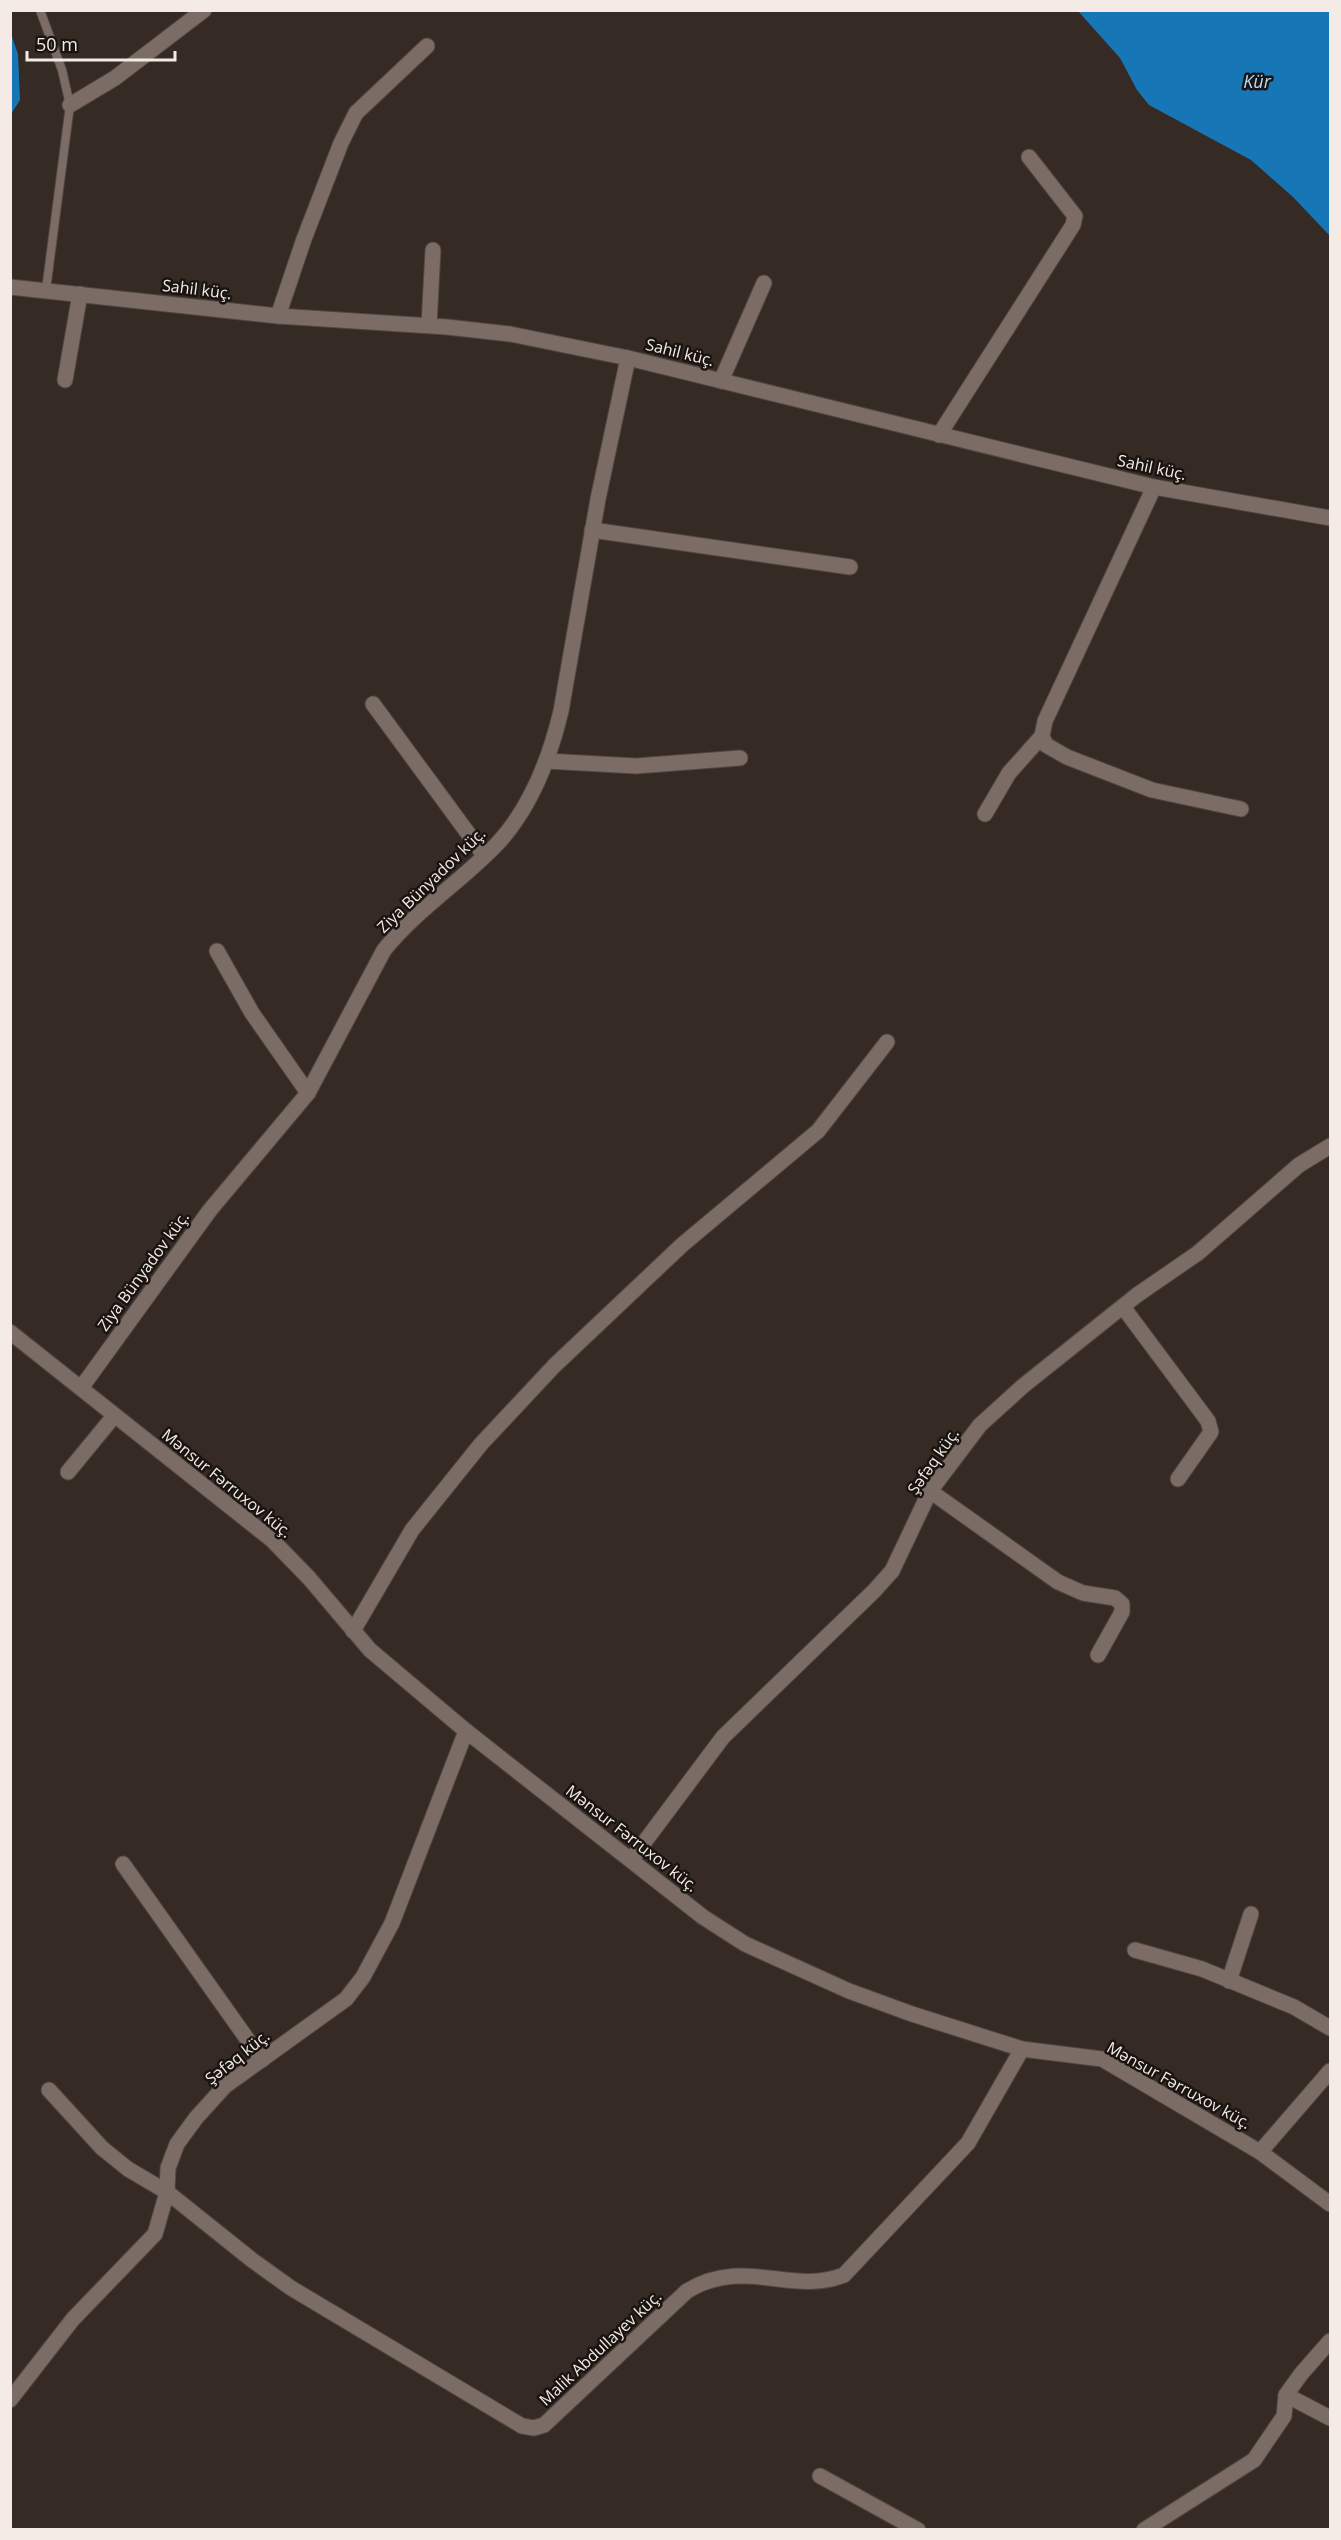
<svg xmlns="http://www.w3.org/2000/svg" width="1341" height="2540" font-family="'Open Sans',sans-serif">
<rect width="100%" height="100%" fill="#362a24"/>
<!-- water -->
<g fill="#1776b5">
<path d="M1078,11H1330V236L1293,197L1251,160L1149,105L1137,90L1120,58Z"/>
<path d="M11,34L18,54L20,100L11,114Z"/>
</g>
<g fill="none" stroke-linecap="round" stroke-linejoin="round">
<!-- service casing -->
<g stroke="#514641" stroke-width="10">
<path id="service" d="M40,10L62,70L70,105L46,290"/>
</g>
<!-- minor casing -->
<g stroke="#514641" stroke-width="17">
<g id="minor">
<path d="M70,105L115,78L204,10"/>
<path d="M10,287L278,316L447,327L510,334L628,358L1154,487L1330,518"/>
<path d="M278,316L304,239L341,143L356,113L427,46"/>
<path d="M429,325L433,250"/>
<path d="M65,380L80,294"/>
<path d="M721,381L764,283"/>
<path d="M939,435L1073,225L1075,216L1029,157"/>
<path d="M1154,487L1045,721L1042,736L1046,745L1067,757L1152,790L1241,809"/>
<path d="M592,530L850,567"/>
<path d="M373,704L484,855"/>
<path d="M546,761L636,766L740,758"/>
<path d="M985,814L1009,773L1042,736"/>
<path d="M217,951L252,1013L308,1093"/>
<path d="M1123,1307L1208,1421L1211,1432L1178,1479"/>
<path d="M10,1332L272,1540L309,1578L370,1650L466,1731L703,1917L745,1944L849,1991L912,2014L1022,2049L1102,2059L1260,2152L1330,2204"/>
<path d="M81,1388L210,1210L308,1093L384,950C417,909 462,881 498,843C531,807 550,757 561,711L598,499L628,358"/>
<path d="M68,1472L114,1416"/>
<path d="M930,1491L1058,1582L1083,1593L1115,1598L1122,1604V1612L1098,1655"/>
<path d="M353,1631L412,1530L481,1444L554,1366L682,1245L818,1131L887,1042"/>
<path d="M631,1860L723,1737L874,1591L892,1571L930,1491L980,1425L1023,1386L1137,1295L1198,1253L1299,1165L1330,1146"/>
<path d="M123,1864L262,2060"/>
<path d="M1135,1950L1202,1969L1294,2007L1330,2028"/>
<path d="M1229,1981L1251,1914"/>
<path d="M49,2090L102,2148L128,2169L167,2192L252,2260L291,2288L522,2426L534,2428L544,2425L687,2291C745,2256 791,2296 844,2275L968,2143L1022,2049"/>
<path d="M1260,2152L1330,2071"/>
<path d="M1286,2395L1330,2418"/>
<path d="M10,2400L73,2319L155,2234L167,2192L168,2168L177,2144L196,2118L225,2086L346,1999L363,1977L392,1923L466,1731"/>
<path d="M820,2476L918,2530"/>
<path d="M1144,2530L1254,2460L1284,2416L1286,2395L1301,2374L1330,2341"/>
</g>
</g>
<!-- service -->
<use href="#service" stroke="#7b6c65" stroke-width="8"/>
<!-- minor -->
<use href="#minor" stroke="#7b6c65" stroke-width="15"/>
</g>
<g text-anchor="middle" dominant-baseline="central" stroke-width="5" stroke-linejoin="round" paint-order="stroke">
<!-- street labels -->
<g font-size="16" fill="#f4ebe7" stroke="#1a1411">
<text transform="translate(197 289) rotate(7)">Sahil küç.</text>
<text transform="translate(680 352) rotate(14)">Sahil küç.</text>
<text transform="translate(1152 467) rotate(12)">Sahil küç.</text>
<text transform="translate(431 880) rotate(-44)">Ziya Bünyadov küç.</text>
<text transform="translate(143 1271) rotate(-54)">Ziya Bünyadov küç.</text>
<text transform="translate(933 1461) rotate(-55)">Şəfəq küç.</text>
<text transform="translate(227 1483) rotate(39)">Mənsur Fərruxov küç.</text>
<text transform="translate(632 1838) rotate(38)">Mənsur Fərruxov küç.</text>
<text transform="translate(237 2057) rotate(-38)">Şəfəq küç.</text>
<text transform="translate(1179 2085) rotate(29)">Mənsur Fərruxov küç.</text>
<text transform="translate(600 2348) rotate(-43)">Malik Abdullayev küç.</text>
</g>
<!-- water labels -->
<g font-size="18" font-style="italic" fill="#b4dcfe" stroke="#1a1411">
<text x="1257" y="81">Kür</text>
</g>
</g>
<!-- border -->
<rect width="1341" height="2540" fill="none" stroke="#f4ebe7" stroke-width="24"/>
<!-- scale -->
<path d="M27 51v9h148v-9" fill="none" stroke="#f4ebe7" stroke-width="3"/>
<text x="36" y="51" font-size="18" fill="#f4ebe7" stroke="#1a1411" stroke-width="4.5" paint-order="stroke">50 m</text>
</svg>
